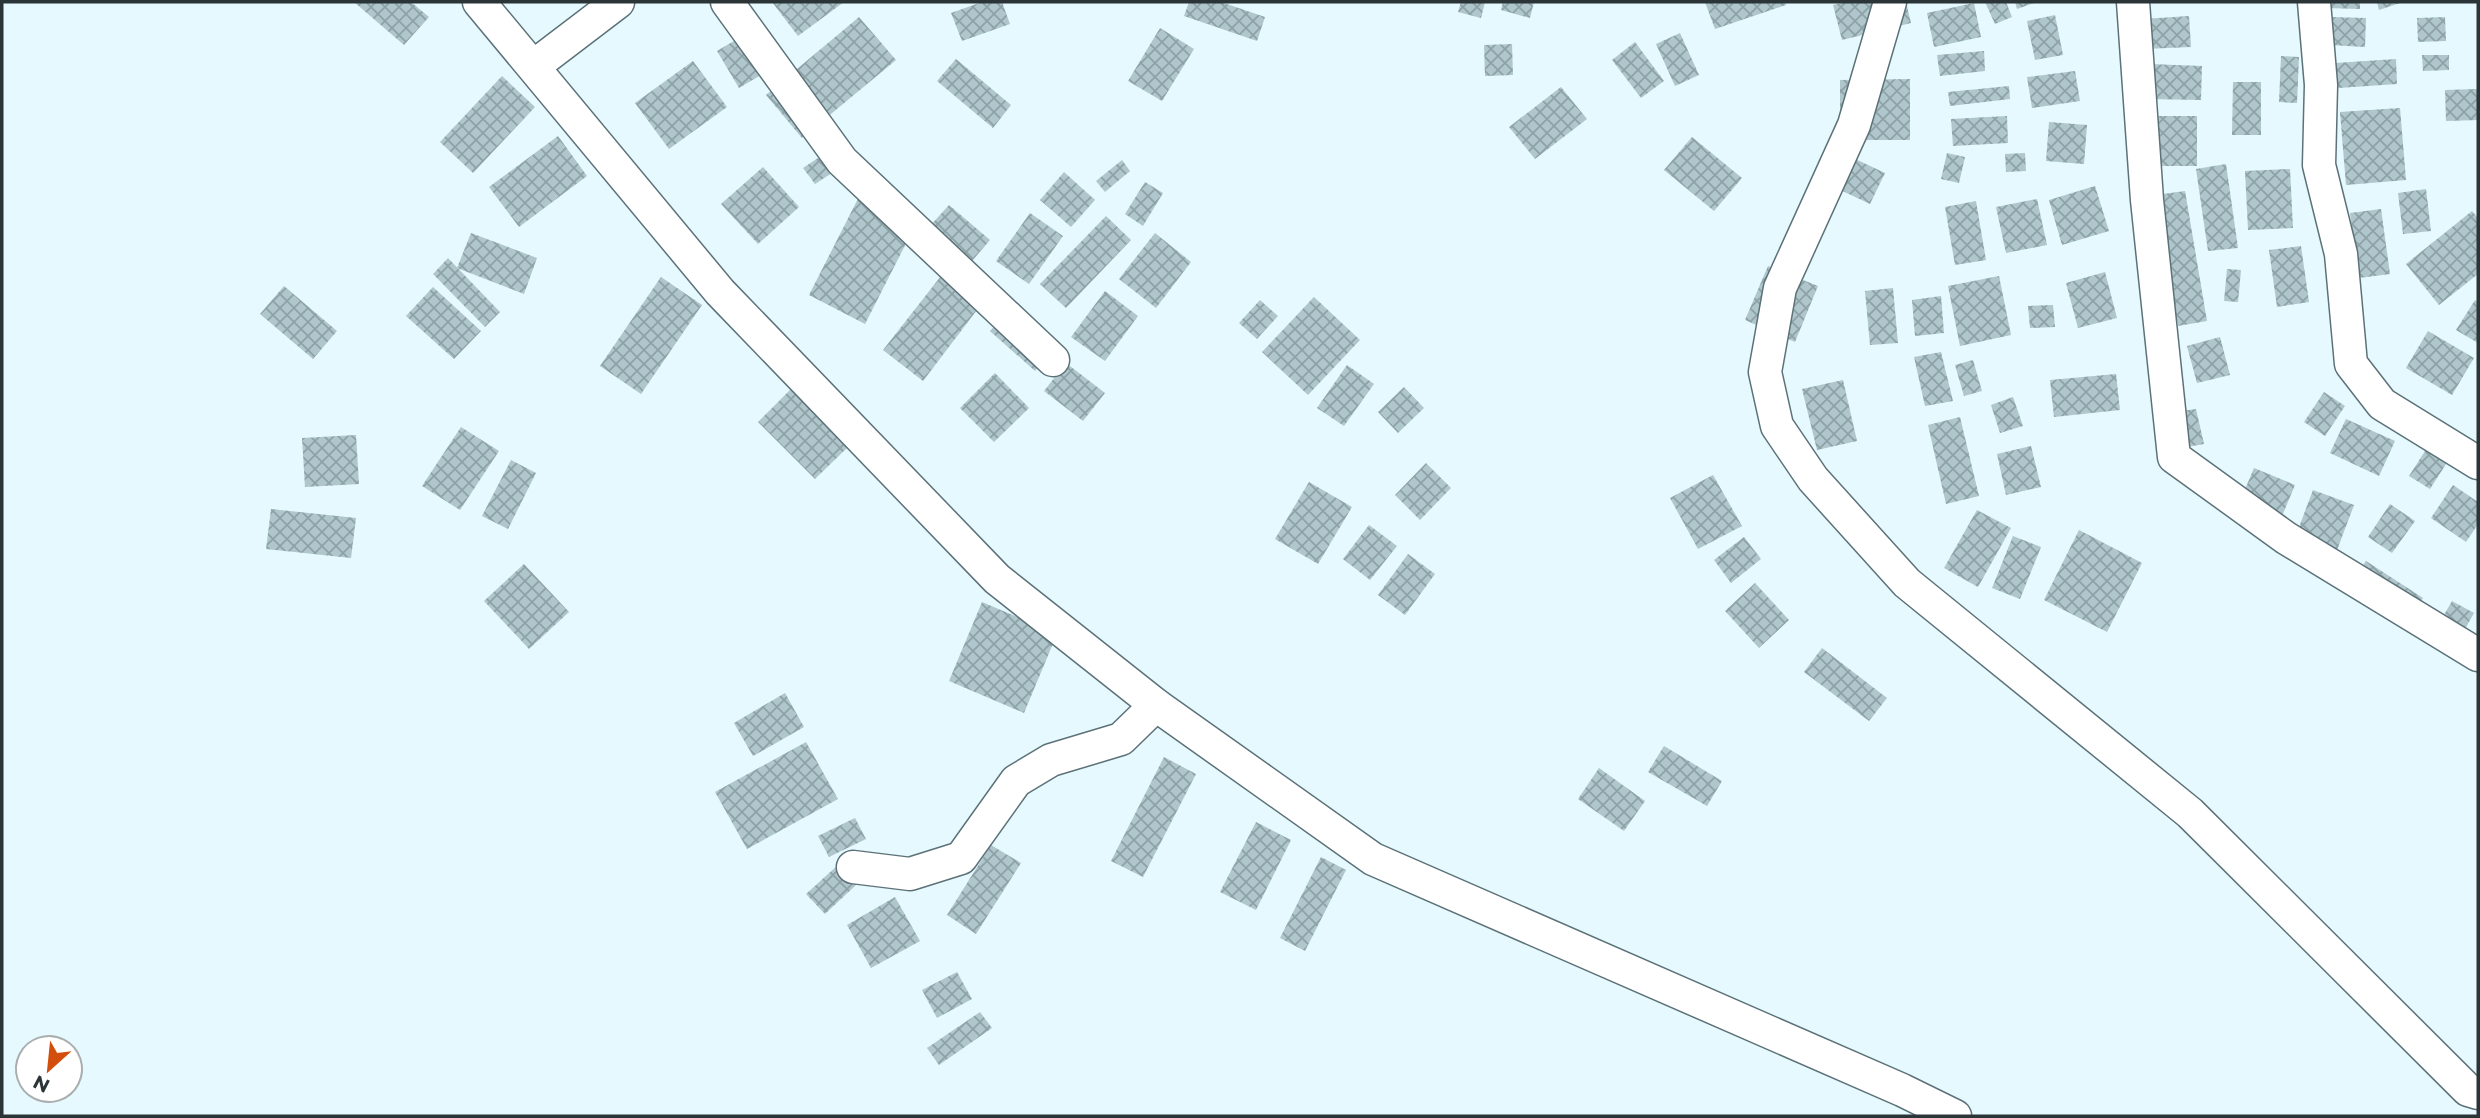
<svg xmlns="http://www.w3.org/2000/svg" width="2480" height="1118" font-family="Montserrat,sans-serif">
<defs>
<pattern id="building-cross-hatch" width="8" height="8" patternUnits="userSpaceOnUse" patternTransform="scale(1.75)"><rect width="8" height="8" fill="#aec6cc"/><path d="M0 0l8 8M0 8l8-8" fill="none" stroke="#8ea2a6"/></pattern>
</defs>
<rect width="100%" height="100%" fill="#e5f9fe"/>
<!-- building -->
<g fill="url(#building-cross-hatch)">
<path d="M354,2H411L429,17L404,45Z"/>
<path d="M772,2H844L798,36Z"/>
<path d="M982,2H1002L1010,24L962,41L951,13Z"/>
<path d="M1189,2H1221L1265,17L1257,41L1184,16Z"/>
<path d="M1461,2H1485L1481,18L1458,12Z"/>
<path d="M1503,2H1534L1530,18L1501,10Z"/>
<path d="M1705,2H1785L1786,5L1715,29Z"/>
<path d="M1845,2H1906L1911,23L1842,40L1833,5Z"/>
<path d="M1985,2H2006L2012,17L1995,24Z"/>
<path d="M2015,2H2037L2017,9Z"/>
<path d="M2326,2H2360V9L2326,8Z"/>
<path d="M2377,2H2403L2379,10Z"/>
<path d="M1974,3L1981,37L1934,47L1927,13Z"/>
<path d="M2055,15L2063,55L2035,60L2027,21Z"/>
<path d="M2189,16L2191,47L2145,49L2143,19Z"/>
<path d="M859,17L896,60L802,138L766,95Z"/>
<path d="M2331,17L2366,18L2365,47L2330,45Z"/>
<path d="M2445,17L2446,41L2418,42L2417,18Z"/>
<path d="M1160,28L1194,49L1162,101L1128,81Z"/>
<path d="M1680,33L1699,75L1675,86L1656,44Z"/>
<path d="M744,35L766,72L739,88L717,51Z"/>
<path d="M1635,42L1664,81L1641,98L1612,60Z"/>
<path d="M1512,44L1513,75L1485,76L1484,45Z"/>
<path d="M1984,51L1985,71L1940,76L1937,55Z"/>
<path d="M2422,55H2449V70L2423,71Z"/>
<path d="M2281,56L2299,57L2297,103L2279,102Z"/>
<path d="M956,59L1011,105L993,128L937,81Z"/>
<path d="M2396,59L2397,84L2338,88L2336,63Z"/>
<path d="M693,61L727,107L669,149L635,103Z"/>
<path d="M2150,64L2202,66L2201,100L2149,99Z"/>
<path d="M2075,71L2080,101L2032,108L2027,77Z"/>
<path d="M502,76L535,107L473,173L440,142Z"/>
<path d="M1910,79V140H1840V80Z"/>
<path d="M2233,82H2261V135H2232Z"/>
<path d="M2009,86L2010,99L1950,106L1948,92Z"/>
<path d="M1561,87L1587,119L1535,159L1509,127Z"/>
<path d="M2478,89V120L2446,121L2445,90Z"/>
<path d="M2400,108L2406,180L2346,185L2340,112Z"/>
<path d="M2007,116L2008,143L1953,146L1951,119Z"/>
<rect x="2139" y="116" width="58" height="50"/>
<path d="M2049,122L2087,125L2084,164L2046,161Z"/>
<path d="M558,136L587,176L519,227L489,187Z"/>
<path d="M1692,137L1742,178L1714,211L1664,170Z"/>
<path d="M1830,147L1885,173L1870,204L1815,178Z"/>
<path d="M1947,153L1965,157L1959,183L1941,179Z"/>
<path d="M2025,153L2026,171L2006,172L2005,154Z"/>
<path d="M824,154L835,171L815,184L803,168Z"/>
<path d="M1122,160L1130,171L1105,192L1096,181Z"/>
<path d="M2226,164L2238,248L2208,251L2196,169Z"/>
<path d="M763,167L799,207L758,244L721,204Z"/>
<path d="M2290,169L2293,228L2248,230L2245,171Z"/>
<path d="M1064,172L1095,200L1071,227L1040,200Z"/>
<path d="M1145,182L1163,193L1143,226L1125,214Z"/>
<path d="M2095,186L2109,231L2062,245L2049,200Z"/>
<path d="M864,187L920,216L865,324L809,295Z"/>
<path d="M2426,189L2431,231L2403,234L2398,193Z"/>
<path d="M2185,191L2207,321L2178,326L2156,195Z"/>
<path d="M2037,199L2047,245L2006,253L1996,207Z"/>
<path d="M1976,201L1986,260L1955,265L1945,207Z"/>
<path d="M949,205L990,240L972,261L930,226Z"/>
<path d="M2381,209L2390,274L2359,278L2350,213Z"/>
<path d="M2472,211L2478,218V274L2439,305L2406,264Z"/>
<path d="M1030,213L1063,236L1029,284L996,261Z"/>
<path d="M1106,216L1131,240L1066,308L1040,284Z"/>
<path d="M471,233L537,258L524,294L457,268Z"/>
<path d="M1155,233L1191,262L1156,308L1119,279Z"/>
<path d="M2301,246L2309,302L2277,307L2269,250Z"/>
<path d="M448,258L500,312L485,327L433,274Z"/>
<path d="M1768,266L1818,286L1795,342L1745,320Z"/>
<path d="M2227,269L2241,270L2238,302L2224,301Z"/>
<path d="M2105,272L2117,318L2078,328L2066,283Z"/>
<path d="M941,276L980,306L923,381L883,350Z"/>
<path d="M1999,276L2011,335L1960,346L1948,286Z"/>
<path d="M661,277L702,305L641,394L600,366Z"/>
<path d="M284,286L337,331L313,359L260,314Z"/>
<path d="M433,287L481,331L454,359L406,316Z"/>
<path d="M1893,288L1898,343L1870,345L1865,291Z"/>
<path d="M1105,291L1138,316L1105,361L1071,337Z"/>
<path d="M1941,296L1944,333L1915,336L1912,300Z"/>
<path d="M1314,297L1360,340L1308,395L1262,352Z"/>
<path d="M1260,300L1278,316L1257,339L1239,323Z"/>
<path d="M2475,300L2478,302V343L2456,330Z"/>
<path d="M2053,305L2055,327L2030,328L2028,306Z"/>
<path d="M1012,307L1056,347L1035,371L990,331Z"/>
<path d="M2428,331L2474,358L2452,395L2406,368Z"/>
<path d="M2220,337L2230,375L2197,383L2187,346Z"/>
<path d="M1941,352L1953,401L1925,406L1914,357Z"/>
<path d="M1973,360L1982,391L1964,396L1955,365Z"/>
<path d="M1066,363L1105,393L1083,421L1044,391Z"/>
<path d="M1347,365L1374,384L1344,426L1317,408Z"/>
<path d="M995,373L1029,408L994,442L960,408Z"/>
<path d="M2116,374L2120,410L2054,417L2050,380Z"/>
<path d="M1843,380L1857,441L1817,450L1802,389Z"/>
<path d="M1404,387L1424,408L1398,433L1378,412Z"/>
<path d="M792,388L849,446L815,479L758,422Z"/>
<path d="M2324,392L2345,406L2325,436L2304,422Z"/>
<path d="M2013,397L2023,426L2000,433L1991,405Z"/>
<path d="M2196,409L2204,444L2181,448L2174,412Z"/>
<path d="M1960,417L1979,496L1946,504L1928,425Z"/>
<path d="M2346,419L2395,441L2379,476L2330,453Z"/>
<path d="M461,427L499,451L460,510L422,486Z"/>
<path d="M356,435L359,484L305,487L302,438Z"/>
<path d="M2434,437L2455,450L2430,489L2409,476Z"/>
<path d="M2031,446L2041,487L2006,495L1997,454Z"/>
<path d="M511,460L536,473L508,529L482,516Z"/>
<path d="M1426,463L1451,488L1420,520L1395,495Z"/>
<path d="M2254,468L2295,485L2274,535L2233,518Z"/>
<path d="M1713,475L1742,526L1698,549L1670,498Z"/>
<path d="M1309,482L1352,507L1318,564L1275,539Z"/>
<path d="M2453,485L2478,502V524L2466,542L2431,518Z"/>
<path d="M2313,490L2354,505L2328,574L2287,559Z"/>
<path d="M2390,504L2415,521L2392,553L2368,537Z"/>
<path d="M271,509L356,518L351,558L266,549Z"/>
<path d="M1977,510L2011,528L1978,587L1944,568Z"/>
<path d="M1369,525L1397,546L1370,580L1343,559Z"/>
<path d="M2079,530L2142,563L2107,632L2044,600Z"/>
<path d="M2013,536L2041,547L2020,599L1992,588Z"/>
<path d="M1744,537L1761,559L1731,583L1714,560Z"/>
<path d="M1408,554L1435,574L1405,615L1378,595Z"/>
<path d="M2366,561L2423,598L2405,625L2348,588Z"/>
<path d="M524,564L569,612L529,649L484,601Z"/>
<path d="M1755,583L1789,620L1759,648L1725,611Z"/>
<path d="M2452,601L2474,613L2451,654L2429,641Z"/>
<path d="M982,602L1057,634L1024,713L949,681Z"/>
<path d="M1822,648L1887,698L1869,721L1804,672Z"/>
<path d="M785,693L804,727L753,756L734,723Z"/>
<path d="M806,742L838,799L747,849L715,792Z"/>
<path d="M1664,746L1722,781L1707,806L1648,772Z"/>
<path d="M1164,757L1196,774L1143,877L1111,861Z"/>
<path d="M1599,768L1645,801L1624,831L1578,799Z"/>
<path d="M855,818L866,839L829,857L818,836Z"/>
<path d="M1256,822L1291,840L1256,910L1220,892Z"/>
<path d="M991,845L1021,863L976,934L947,915Z"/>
<path d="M1321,857L1346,870L1305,951L1280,938Z"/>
<path d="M838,865L856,885L825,914L806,894Z"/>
<path d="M895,897L920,941L871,968L847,925Z"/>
<path d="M957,972L972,999L937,1018L922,990Z"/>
<path d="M980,1012L992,1028L939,1065L927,1048Z"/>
</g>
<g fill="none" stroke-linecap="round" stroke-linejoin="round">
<!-- minor casing -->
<g stroke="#5c7278" stroke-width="35">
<g id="minor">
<path d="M479,2L720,292L997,579L1156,705L1373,859L1902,1090L1955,1116"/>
<path d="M727,2L842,161L1053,360"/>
<path d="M1890,2L1854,125L1780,288L1765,372L1777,426L1813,479L1907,583L2190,813L2468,1090L2478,1093"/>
<path d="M2133,2L2147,200L2174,457L2286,538L2478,655"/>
<path d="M2314,2L2321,85L2319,165L2341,254L2351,364L2382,404L2478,463"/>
<path d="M534,66L618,2"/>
<path d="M853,867L910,874L961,858L1016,781L1051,760L1121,739L1156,705"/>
</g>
</g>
<!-- minor -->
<use href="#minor" stroke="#fff" stroke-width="32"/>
</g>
<!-- border -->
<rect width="2480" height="1118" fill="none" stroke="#2b3537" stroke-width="7"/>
<!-- north arrow -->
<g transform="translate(49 1069) rotate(207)"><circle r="33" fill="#ffffff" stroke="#aaaeaf" stroke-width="2"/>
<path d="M0-5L12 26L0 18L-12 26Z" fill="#d34e0d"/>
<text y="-10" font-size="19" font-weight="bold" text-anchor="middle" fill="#2b3537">N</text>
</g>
</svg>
